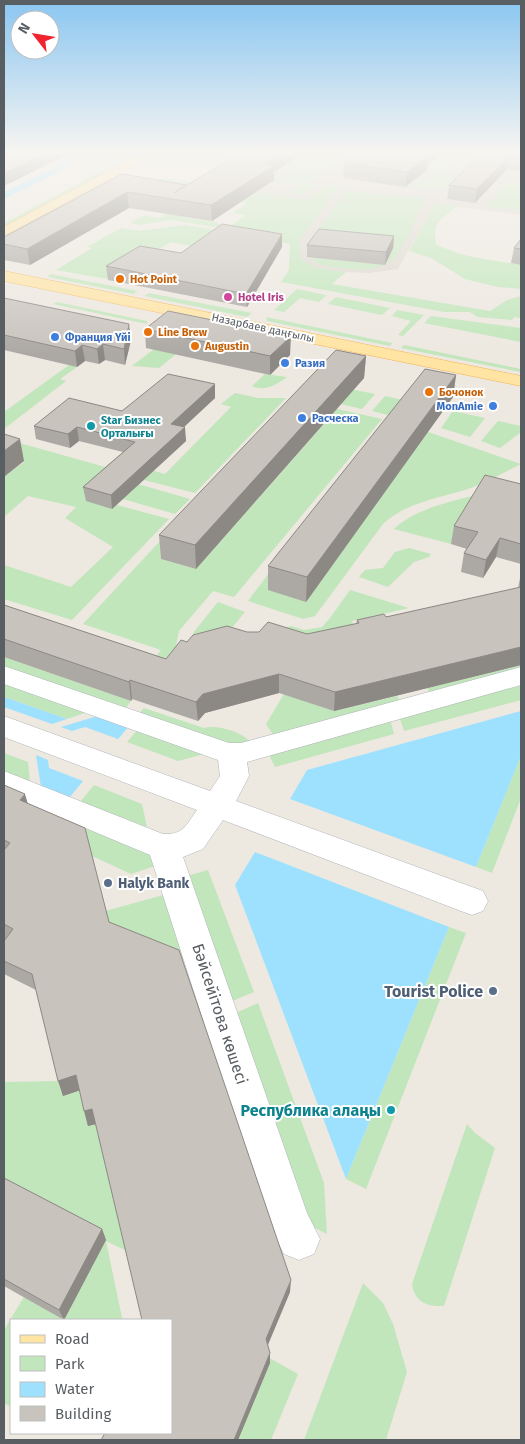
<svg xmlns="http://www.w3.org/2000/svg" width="525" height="1444" font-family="'Fira Sans',sans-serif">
<rect width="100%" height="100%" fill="#ede8e0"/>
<!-- education -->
<path fill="#ddd7cf" d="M251,153H521V215L435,204L398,269L370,273L289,270L290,243L217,236L274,196L202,184Z"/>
<!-- green -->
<g fill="#c1e6bb">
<path d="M135,153H141L4,227V223Z"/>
<path d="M442,153H521L499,165L455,159L446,166L449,171L462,173L444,189L405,187L412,182L352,172L336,182L355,169L429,179L436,172L364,162L435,158Z"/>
<path d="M297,156L305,157L274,178L317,184L301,195L232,185L234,184L292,193L302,185L257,180Z"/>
<path d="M309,157L339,162L310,182L280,177Z"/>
<path d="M163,178L307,200L330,184L342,186L337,189L299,240L300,256L303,261L317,268L346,272L332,284L490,311L507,300L521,296V318L515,317L512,320L477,317L470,312H444L281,282L289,270L290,244L274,240L207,249L171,242L108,279L56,270L92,248L87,247L121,228L139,231L184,225L223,231L246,215L233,213L246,203L208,189L148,182Z"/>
<path d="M508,181L521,182L520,211L486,206Z"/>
<path d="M346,191L425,198C418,213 402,253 390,262C378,271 356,270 341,268C330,267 317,266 310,257L385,265L393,248L312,240Z"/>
<path d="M435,204L457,206C441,220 432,221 436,244C461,258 494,260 521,265V289L498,287L465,279L431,258L409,251Z"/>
<path d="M167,213L216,222L221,226L215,227L171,220L140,225L130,223L145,215L160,218Z"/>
<path d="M50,274L138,291L133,294L48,277Z"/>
<path d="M297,289L326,295H327L319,302L300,298L284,312L274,310Z"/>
<path d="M149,293L252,313L247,317L144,296Z"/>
<path d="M336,297L390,308L382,315L328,304Z"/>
<path d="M57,302L147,321V324L53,304Z"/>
<path d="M397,310L424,315L403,336L398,335L411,321L392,316Z"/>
<path d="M431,316L521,328V342L424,323Z"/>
<path d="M266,317L392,343L390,346L267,321Z"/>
<path d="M404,345L521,369V372L401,348Z"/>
<path d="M154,349L176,354L159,368L132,366Z"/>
<path d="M69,365L77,367L60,379L66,381L4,429V412Z"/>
<path d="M265,374L287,377C276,385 265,392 252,386Z"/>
<path d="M340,387L375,394L362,409L327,401Z"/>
<path d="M235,393L258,398H286L195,493L144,480L112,509L117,505L169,519L72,620L4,599V565L71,587L113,547L65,518L76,507L28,496L4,517V477L24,462L9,440L105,467L114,459L165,474L231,407L221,404Z"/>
<path d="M385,396L408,401L396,417L372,411Z"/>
<path d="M297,400L382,419L234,597L213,591L179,631L176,646L154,673L155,658L161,650L83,624L160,541L161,559L196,569L333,414Z"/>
<path d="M453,411L485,418L470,437L441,428Z"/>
<path d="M498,421L521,426V432L500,448L481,441Z"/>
<path d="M408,425L521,464C506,471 491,480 476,486C445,498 408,500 383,524L315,616L303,619L248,601L269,573Z"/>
<path d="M138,484L190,499L175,514L123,499Z"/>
<path d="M482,493L451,544L394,529C417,507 453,502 482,493Z"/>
<path d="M409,548L431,554L429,557L414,562L388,587L359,577L365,570L383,568L395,552Z"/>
<path d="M350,590L409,608L352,621L357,632L228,645L291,626L304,630L322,627L330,618Z"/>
<path d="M218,602L245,612L230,630L194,638L193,633Z"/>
<path d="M4,657L131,701L124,710L4,667Z"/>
<path d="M521,665V673L432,697L427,688Z"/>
<path d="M4,680L90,711L67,719L4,697Z"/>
<path d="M521,682V700L404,731L399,716Z"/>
<path d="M284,694L334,711L397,696L402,703L274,736L266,724Z"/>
<path d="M144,708L204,728C216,724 244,732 251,743L239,747L137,716Z"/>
<path d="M390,719L394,734L275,767L268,753Z"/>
<path d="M139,728L208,753L178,761L127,742Z"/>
<path d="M4,753L28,762L30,783L4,772Z"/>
<path d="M521,756V798L492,873L476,867Z"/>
<path d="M94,785L142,804L147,827L80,802Z"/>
<path d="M58,811L147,847L161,864L131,874L92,856Z"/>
<path d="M208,870L254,992L225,1004L183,877Z"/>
<path d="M171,893L190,950L180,966L112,938L105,911Z"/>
<path d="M449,927L466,933L366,1189L346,1179Z"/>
<path d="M258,1003L324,1183L327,1234L313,1227L303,1219L229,1016Z"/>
<path d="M59,1081L81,1090L96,1123L127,1251L106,1241L122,1318L121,1320H11V1407L4,1403V1330L24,1297L64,1320L4,1187V1082Z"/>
<path d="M467,1124L475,1133L495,1148L444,1306C427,1307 415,1302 412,1284Z"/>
<path d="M363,1283L383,1303L393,1324L407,1372L386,1440H304Z"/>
<path d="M264,1355L298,1374L271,1440H228Z"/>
</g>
<!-- water -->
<g fill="#9ee1ff">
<path d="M4,697L67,719L52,724L4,707Z"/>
<path d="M521,711V756L476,867L290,799L307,770Z"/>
<path d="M101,715L130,725L118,739L85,727L72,731L61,727Z"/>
<path d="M36,755L48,760L49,768L83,781L69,798L41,787Z"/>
<path d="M255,852L449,927L346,1179L235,885Z"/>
</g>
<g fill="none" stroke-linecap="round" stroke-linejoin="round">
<!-- canal -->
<path fill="#9ee1ff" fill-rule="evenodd" d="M77,153H89L55,174L4,199V192L46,172Z"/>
<!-- minor casing -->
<g stroke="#b1b5b9" stroke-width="1">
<path id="minor" d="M4,666L229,743H241L521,667V685L247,762L249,776L236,801L483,891L488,901L483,911L472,915L461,911L223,820L203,849L183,857L307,1213L320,1239L314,1254L299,1260L284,1254L269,1225L150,855L4,794V771L163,834C184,835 186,825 197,810L4,737V716L210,791L220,776L218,760L4,684Z"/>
</g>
<!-- major casing -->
<g stroke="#f6b250" stroke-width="1">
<g id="major">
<path d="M142,153H157L4,236V227Z"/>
<path d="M4,271L521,376V386L4,281Z"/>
</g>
</g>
<!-- minor -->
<use href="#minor" fill="#fff" fill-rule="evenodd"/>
<!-- major -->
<use href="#major" fill="#ffe4a3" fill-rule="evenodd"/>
</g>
<!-- wall -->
<g fill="#aca8a3">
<path d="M74,153H101L94,156Z"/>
<path d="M482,153H521V171L507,169L475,203L447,199L449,185Z"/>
<path d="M344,163L428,164L427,170L405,187L343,178Z"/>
<path d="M274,172V180L212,221L129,208L30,265L4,260V237L122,174L186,185Z"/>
<path d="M394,236L393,248L385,265L307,257V245Z"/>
<path d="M521,239V265L511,263L514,248Z"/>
<path d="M282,247L247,307L108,280L106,266L181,253Z"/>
<path d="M4,298L131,340L125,365L105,360L99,364L85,361L77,367L4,350Z"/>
<path d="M145,329L290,355L270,375L146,348Z"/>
<path d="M366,356L364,378L196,569L161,559L159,535Z"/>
<path d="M456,375L453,397L306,602L268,590V566Z"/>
<path d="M215,384V398L184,427L186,441L112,509L86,501L83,487L123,452L79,441L70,448L36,439L34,426L122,411Z"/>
<path d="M521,484V564L496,557L483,578L461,572L464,553L467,549L451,544L454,526Z"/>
<path d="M521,573V665L334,711L279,693L205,713L198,721L132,699L131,701L4,657V605L166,659L187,642L247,632L307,634L356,624L357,620L386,617L518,588Z"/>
<path d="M4,785L27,803L109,922L290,1292L268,1345L270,1363L238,1440H101L171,1433L96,1124L88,1126L80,1090L63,1096L36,990L4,974V941L5,939L4,938Z"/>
<path d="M4,1178L102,1229L106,1240L64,1320L4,1286Z"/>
</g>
<!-- shaded-wall -->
<g fill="#8c8884">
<path d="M46,153H71L4,186V173Z"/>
<path d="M94,153H101L94,156Z"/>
<path d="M281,153H303L274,172V180L212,221L211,205L264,164Z"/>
<path d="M424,153H442L428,164L427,170L405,187L407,172L422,155Z"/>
<path d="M510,156L507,169L475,203L477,189Z"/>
<path d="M127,192L129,208L30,265L27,249Z"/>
<path d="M282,234V247L247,307L246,294Z"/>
<path d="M394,236L393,248L385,265L386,252Z"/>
<path d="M129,324L131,340L125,365L124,349Z"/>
<path d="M291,336L290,355L270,375V356Z"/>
<path d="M103,344L105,360L99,364L97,349Z"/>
<path d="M82,345L85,361L77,367L75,351Z"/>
<path d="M366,356L364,378L196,569L195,545Z"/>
<path d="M456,375L453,397L306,602L307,577Z"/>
<path d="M215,384V398L172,438L171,424Z"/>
<path d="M77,427L79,441L70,448L68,434Z"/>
<path d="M185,427L186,441L112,509L111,495Z"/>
<path d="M20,439L24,461L4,477V451Z"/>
<path d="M500,538L496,557L483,578L486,560Z"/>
<path d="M521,647V665L334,711L335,692Z"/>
<path d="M279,674V693L205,713L198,721L196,702L203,694Z"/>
<path d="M130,680L132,699L131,701L129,682Z"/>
<path d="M25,794L30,811L20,800Z"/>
<path d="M76,1075L81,1090L63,1096L58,1081Z"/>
<path d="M92,1109L96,1124L88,1126L84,1111Z"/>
<path d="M102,1229L106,1240L64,1320L59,1310Z"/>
<path d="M291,1280L290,1292L266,1349V1339Z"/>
<path d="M270,1353V1363L238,1440H234Z"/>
</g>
<!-- building -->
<g fill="#c8c3bd" stroke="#8c8884">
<path d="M4,153H46L4,173Z"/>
<path d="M240,153H281L264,164L274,166L211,205L127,192L27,249L4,244V237L122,174L186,185L174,193Z"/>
<path d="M357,153H424L422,155L429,156L407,172L344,163Z"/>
<path d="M482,153H521V157L510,156L477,189L449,185Z"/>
<path d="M222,224L282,234L246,294L106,266L140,246L181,253Z"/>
<path d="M319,229L394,236L386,252L307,245Z"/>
<path d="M521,239V249L514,248Z"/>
<path d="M4,298L129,324L124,349L103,344L97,349L82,345L75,351L4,335Z"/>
<path d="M168,311L291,336L270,356L145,329Z"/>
<path d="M336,350L366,356L195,545L159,535Z"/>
<path d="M425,369L456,375L307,577L268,566Z"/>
<path d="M168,374L215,384L171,424L185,427L111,495L83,487L135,442L77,427L68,434L34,426L69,398L122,411Z"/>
<path d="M4,434L20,439L4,451Z"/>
<path d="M485,475L521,484V544L500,538L486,560L464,553L478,532L454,526Z"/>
<path d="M521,587V647L335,692L279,674L203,694L196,702L130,680L129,682L4,639V605L166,659L181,640L187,642L193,635L227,626L247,632H259L268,622L307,634L359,623L357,620L384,614L386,617Z"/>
<path d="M4,785L25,794L20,800L85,828L109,922L179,950L291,1280L266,1339L270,1353L234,1440H101L105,1433H171V1320H142L92,1109L84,1111L76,1075L58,1081L32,974L4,961V941L13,929L4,924V850L10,843L4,840Z"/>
<path d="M4,1178L102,1229L59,1310L4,1279Z"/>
</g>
<!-- sky -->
<linearGradient id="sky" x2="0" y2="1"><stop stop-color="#8ac6f1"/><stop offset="0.43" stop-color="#f7f5f1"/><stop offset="1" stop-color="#f7f5f1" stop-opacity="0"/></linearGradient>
<rect width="525" height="355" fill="url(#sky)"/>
<!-- markers -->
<g fill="#e8710a" stroke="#fff" stroke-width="2">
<circle cx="120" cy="279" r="5"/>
<circle cx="148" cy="332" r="5"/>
<circle cx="195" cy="346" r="5"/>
<circle cx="429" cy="392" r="5"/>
</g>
<circle fill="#d1479c" stroke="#fff" stroke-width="2" cx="228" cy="297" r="5"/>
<g fill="#3f7fe0" stroke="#fff" stroke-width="2">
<circle cx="55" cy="337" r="5"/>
<circle cx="285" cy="363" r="5"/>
<circle cx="493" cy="406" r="5"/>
<circle cx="302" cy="418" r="5"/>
</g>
<g fill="#0f9aa8" stroke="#fff" stroke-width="2">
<circle cx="91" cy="426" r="5"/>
<circle cx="391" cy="1110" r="5"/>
</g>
<g fill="#5c6f8a" stroke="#fff" stroke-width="2">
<circle cx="108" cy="883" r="5"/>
<circle cx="493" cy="991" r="5"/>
</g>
<g text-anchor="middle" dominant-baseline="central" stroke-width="4" stroke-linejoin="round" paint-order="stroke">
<!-- far-food labels -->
<g font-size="11" font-weight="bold" fill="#c56008" stroke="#fff" text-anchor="start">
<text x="130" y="279">Hot Point</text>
<text x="158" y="332">Line Brew</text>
<text x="205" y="346">Augustin</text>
<text x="439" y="392">Бочонок</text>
</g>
<!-- far-hotel labels -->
<g font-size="11" font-weight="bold" fill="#b23c85" stroke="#fff" text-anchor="start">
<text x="238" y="297">Hotel Iris</text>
</g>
<!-- far-street labels -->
<g font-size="11" fill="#595e62" stroke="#fff">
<text transform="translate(263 328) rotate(12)">Назарбаев даңғылы</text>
</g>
<!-- far-shop labels -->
<g font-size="11" font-weight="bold" fill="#366cbe" stroke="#fff" text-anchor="start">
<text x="65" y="337">Франция Үйі</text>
<text x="295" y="363">Разия</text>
<text x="483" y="406" text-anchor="end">MonAmie</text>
<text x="312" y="418">Расческа</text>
</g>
<!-- far-culture labels -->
<g font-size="11" font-weight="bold" fill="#0d838f" stroke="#fff" text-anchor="start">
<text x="101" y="420">Star Бизнес<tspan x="101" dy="13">Орталығы</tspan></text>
</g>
<!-- service labels -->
<g font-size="14" font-weight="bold" fill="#4e5e75" stroke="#fff" text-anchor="start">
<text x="118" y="883">Halyk Bank</text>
</g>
<!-- near-service labels -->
<g font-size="16" font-weight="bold" fill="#4e5e75" stroke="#fff" text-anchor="end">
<text x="483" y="991">Tourist Police</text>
</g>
<!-- near-street labels -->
<g font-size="16" fill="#595e62" stroke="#fff">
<text transform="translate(220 1014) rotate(72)">Бәйсейітова көшесі</text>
</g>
<!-- near-culture labels -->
<g font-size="16" font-weight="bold" fill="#0d838f" stroke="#fff" text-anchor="end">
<text x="381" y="1110">Республика алаңы</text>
</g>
</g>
<!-- border -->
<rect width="525" height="1444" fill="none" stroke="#595e62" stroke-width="10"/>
<!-- legend -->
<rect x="10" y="1319" width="162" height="115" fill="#ffffff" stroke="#bdbfc0"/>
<rect x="20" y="1335" width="25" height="8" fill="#ffe4a3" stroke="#bdbfc0"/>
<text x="55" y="1344" font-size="15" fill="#595e62">Road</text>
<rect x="20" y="1356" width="25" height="15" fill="#c1e6bb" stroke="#bdbfc0"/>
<text x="55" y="1369" font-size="15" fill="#595e62">Park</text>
<rect x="20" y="1382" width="25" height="15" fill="#9ee1ff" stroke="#bdbfc0"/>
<text x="55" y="1394" font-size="15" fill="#595e62">Water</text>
<rect x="20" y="1406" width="25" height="15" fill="#c8c3bd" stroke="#bdbfc0"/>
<text x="55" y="1419" font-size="15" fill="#595e62">Building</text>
<!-- north arrow -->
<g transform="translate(35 35) rotate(301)"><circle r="24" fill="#ffffff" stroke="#bdbfc0"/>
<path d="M0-4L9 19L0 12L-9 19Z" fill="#ef242f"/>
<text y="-8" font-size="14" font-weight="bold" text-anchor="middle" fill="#595e62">N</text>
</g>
</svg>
